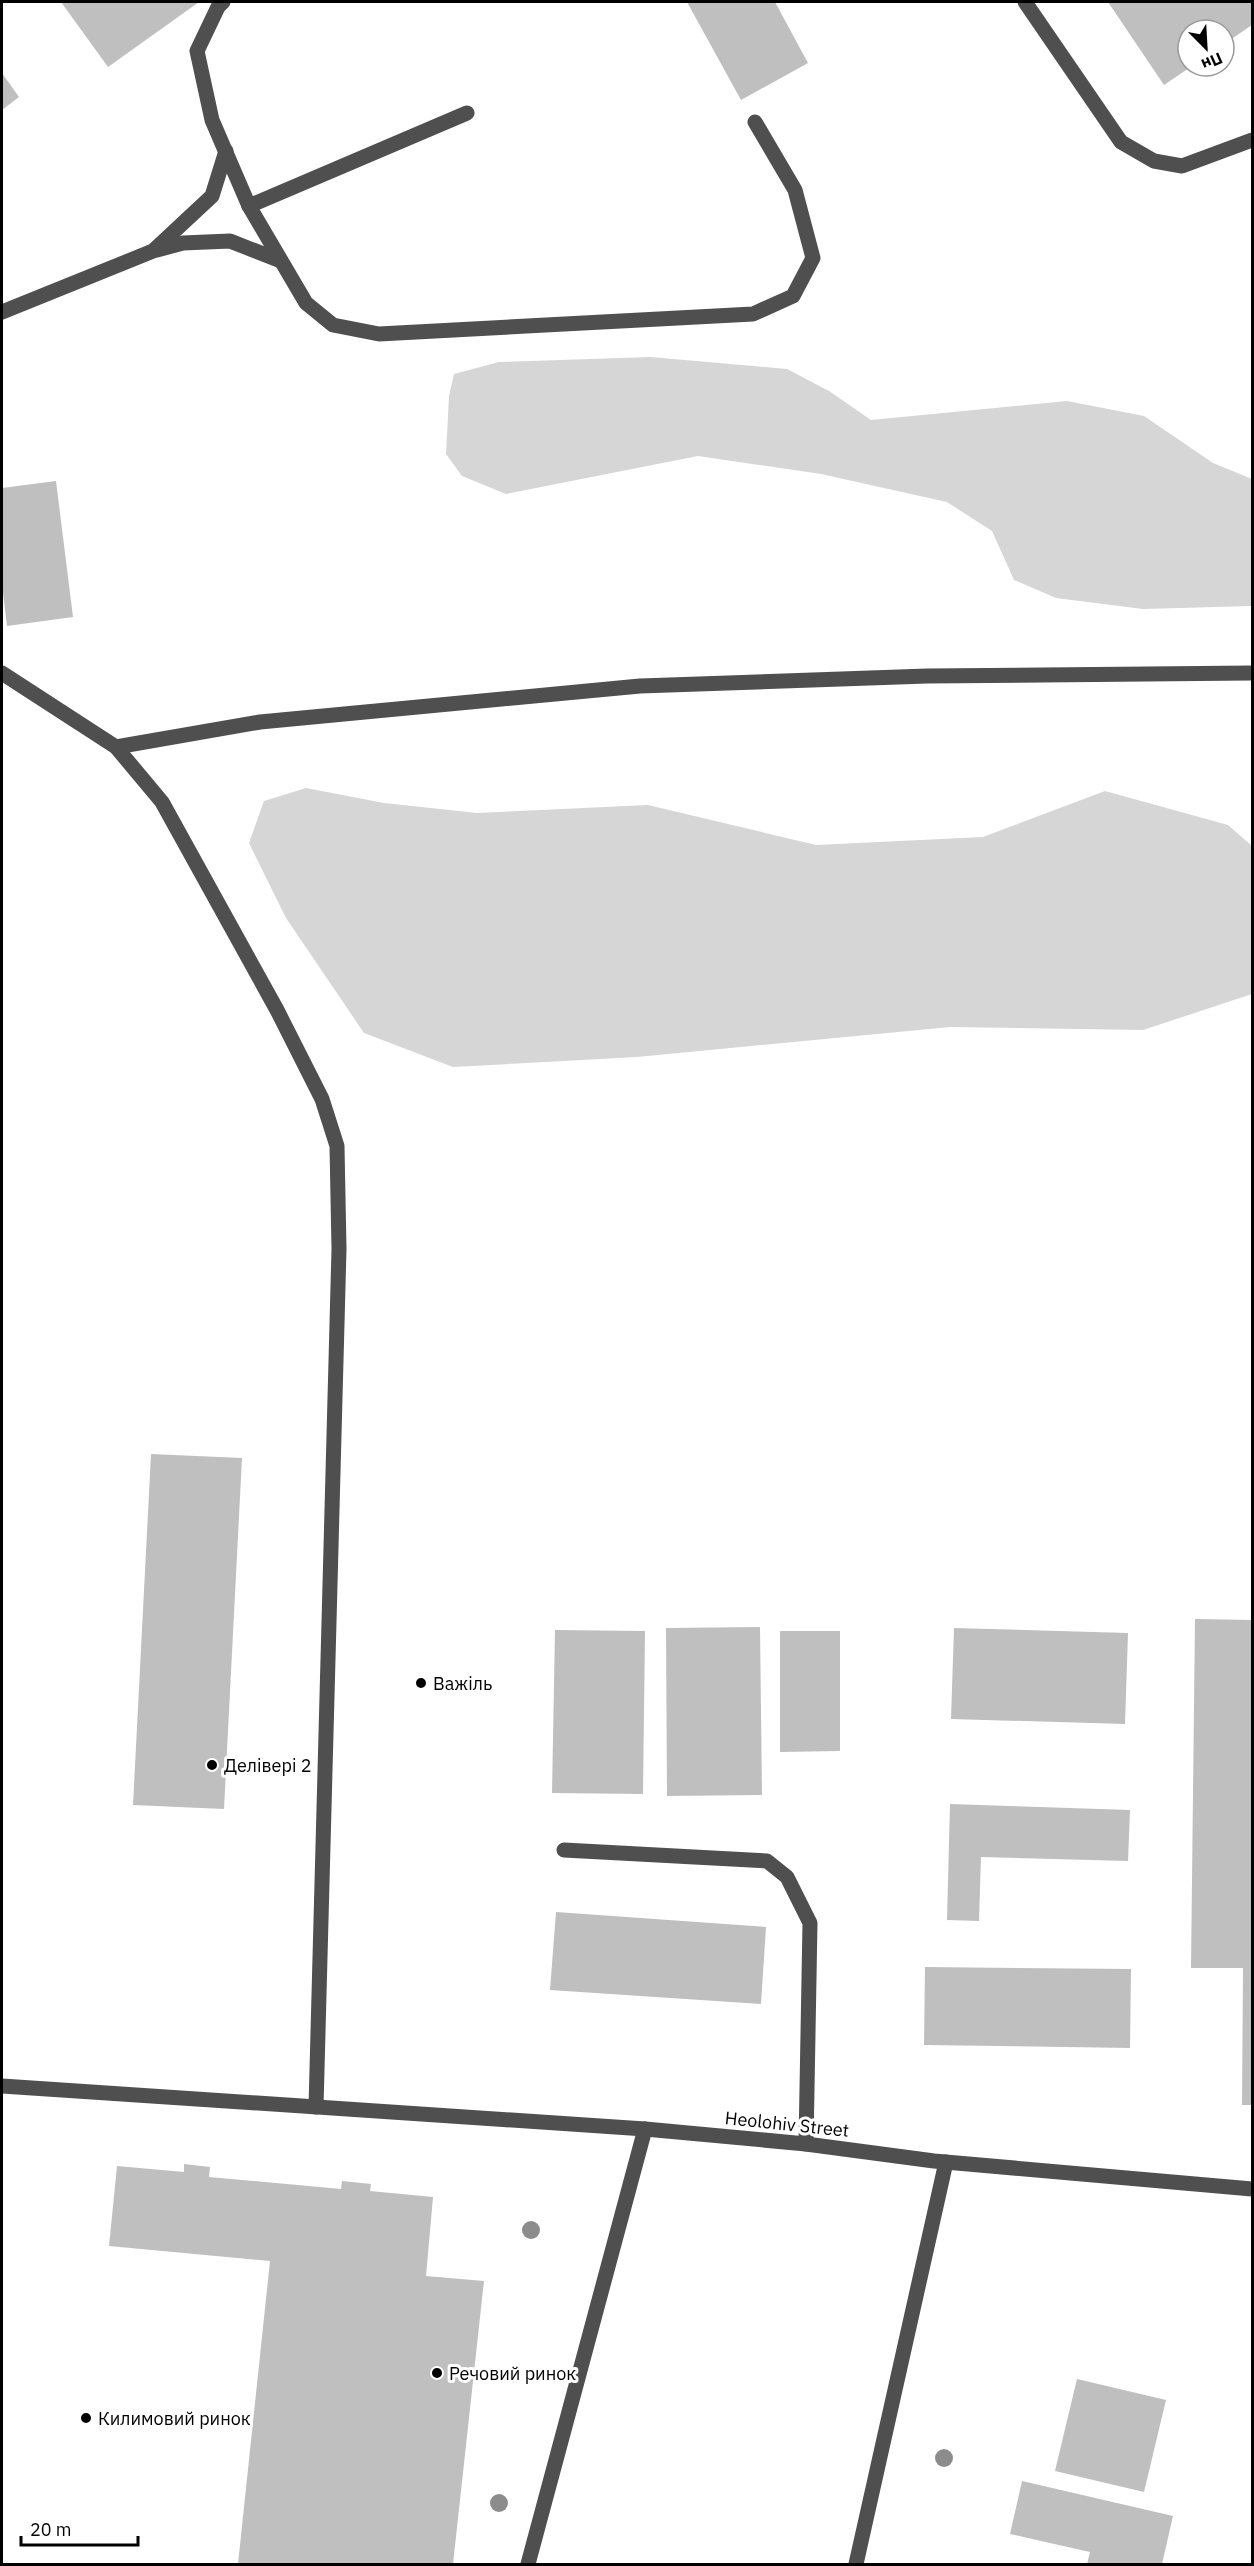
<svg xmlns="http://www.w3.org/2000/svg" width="1254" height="2566" font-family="'IBM Plex Sans',sans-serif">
<rect width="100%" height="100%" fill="#fff"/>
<!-- green -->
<g fill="#d6d6d6">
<path d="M651,357L787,369L829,391L871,420L1067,401L1144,416L1213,463L1252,479V606L1143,609L1056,598L1014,580L992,531L947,502L821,474L698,456L506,494L462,476L446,454L449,396L454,374L499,362Z"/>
<path d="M306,788L384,803L477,813L648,805L816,845L983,837L1105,791L1228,825L1252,846V994L1143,1030L950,1027L637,1057L453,1067L364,1033L286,918L249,843L264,801Z"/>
</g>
<!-- building -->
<g fill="#bfbfbf">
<path d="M61,2H199L108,67Z"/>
<path d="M687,2H775L808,63L741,100Z"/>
<path d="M1108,2H1252V25L1224,44V30H1188V66H1192L1164,85Z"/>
<path d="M2,73L19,97L2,110Z"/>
<path d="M56,481L73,617L7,626L2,585V488Z"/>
<path d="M151,1454L242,1458L224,1809L133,1805Z"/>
<path d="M1195,1619L1252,1620V2105H1242L1243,1968H1191Z"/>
<path d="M760,1627L762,1795L667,1796L666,1628Z"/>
<path d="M954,1628L1128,1633L1125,1724L951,1719Z"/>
<path d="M555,1630L645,1631L643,1794L552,1793Z"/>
<path d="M780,1631H840V1751L780,1752Z"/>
<path d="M950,1804L1130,1810L1128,1861L981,1857L979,1921L947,1920Z"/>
<path d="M556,1912L766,1927L761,2004L550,1990Z"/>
<path d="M925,1967L1131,1969L1130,2048L924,2045Z"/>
<path d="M184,2164L210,2167L209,2177L341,2189L342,2181L371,2184L370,2191L433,2197L426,2276L484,2281L453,2564H238L270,2261L109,2246L117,2166L184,2172Z"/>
<path d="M1077,2379L1166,2400L1144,2492L1055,2471Z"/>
<path d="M1022,2481L1173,2516L1162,2564H1087L1090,2552L1010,2534Z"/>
</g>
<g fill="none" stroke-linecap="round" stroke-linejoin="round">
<!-- minor -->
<g stroke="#4f4f4f" stroke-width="15">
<path d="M223,2L218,7L197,51L212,120L249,206L306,303L333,325L379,334L753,314L793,296L813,258L795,190L755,122"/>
<path d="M1025,2L1121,142L1154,161L1182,166L1252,140"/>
<path d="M249,206L467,113"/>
<path d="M157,250L183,243L230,241L281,261"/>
<path d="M2,312L153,251L212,196L226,151"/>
<path d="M2,673L116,747L162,802L277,1010L322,1099L337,1146L339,1249L316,2107"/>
<path d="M116,747L260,722L640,686L927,676L1252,673"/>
<path d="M564,1850L767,1861L787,1877L810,1923L806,2144"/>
<path d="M2,2086L645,2129L806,2144L934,2161L1252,2189"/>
<path d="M528,2564L645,2129"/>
<path d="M856,2564L946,2162"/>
</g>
</g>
<!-- trees -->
<g fill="#8c8c8c">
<circle cx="531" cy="2230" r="9"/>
<circle cx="944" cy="2458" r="9"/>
<circle cx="499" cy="2503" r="9"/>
</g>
<!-- markers -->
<g fill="#000" stroke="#fff" stroke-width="2">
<circle cx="421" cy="1683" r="6"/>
<circle cx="212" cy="1765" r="6"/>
<circle cx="437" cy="2373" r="6"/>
<circle cx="86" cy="2418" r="6"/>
</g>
<g text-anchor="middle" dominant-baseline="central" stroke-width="6" stroke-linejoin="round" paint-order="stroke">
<!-- poi labels -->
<g font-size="18" fill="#000" stroke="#fff" text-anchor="start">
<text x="433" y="1683">Важіль</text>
<text x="224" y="1765">Делівері 2</text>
<text x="449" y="2373">Речовий ринок</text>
<text x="98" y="2418">Килимовий ринок</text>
</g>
<!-- street labels -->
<g font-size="18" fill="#000" stroke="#fff">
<text transform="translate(787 2124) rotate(6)">Heolohiv Street</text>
</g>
</g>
<!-- border -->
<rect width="1254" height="2566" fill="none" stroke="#000000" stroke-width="6"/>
<!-- north arrow -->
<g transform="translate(1206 48) rotate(156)"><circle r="28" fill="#ffffff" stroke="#999999" stroke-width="1.5"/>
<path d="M0-4.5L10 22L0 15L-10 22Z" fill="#000000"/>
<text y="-9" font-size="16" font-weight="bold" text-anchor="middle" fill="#000000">Пн</text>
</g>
<!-- scale -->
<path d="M21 2536v9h117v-9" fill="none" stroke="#000000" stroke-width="3"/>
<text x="30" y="2536" font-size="18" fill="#000000" stroke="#ffffff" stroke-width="4.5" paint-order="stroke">20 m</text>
</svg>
